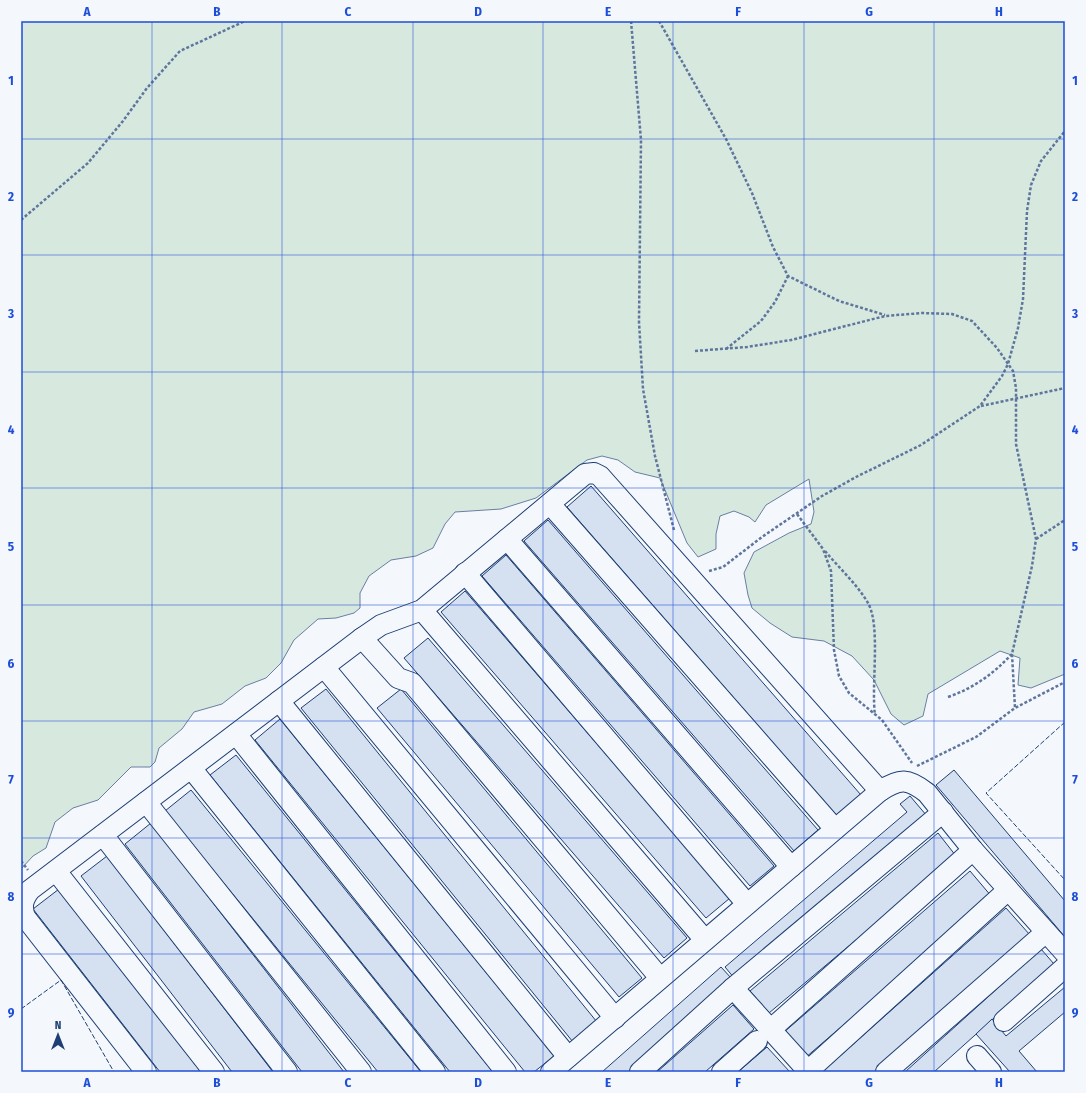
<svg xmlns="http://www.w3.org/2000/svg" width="1086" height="1093" font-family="'Fira Sans Condensed',sans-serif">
<rect width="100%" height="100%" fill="#f4f7fb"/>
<!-- green -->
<path fill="#d7e8df" stroke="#687fa3" d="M21,21H1065V674L1031,688L1018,685L1020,658L1000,651L928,694L923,716L904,725L891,714L874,680L852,656L824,641L792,637L770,623L752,608L748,595L744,573L754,552L789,533L811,524L814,512L809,479L766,505L755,522L749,517L734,511L720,516L716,534V549L698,557L687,543L660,478L635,472L618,460L602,456L587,460L536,498L501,509L455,512L445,524L433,548L416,556L391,560L369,576L360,593V608L354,613L336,618L318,619L294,640L281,663L266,678L245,686L222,704L194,712L182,729L159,748L155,762L150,767H131L98,800L73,808L55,822L46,848L33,856L21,869Z"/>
<!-- building -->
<g fill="#d5e0f0" stroke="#1d3f73">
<path d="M591,486L861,795L837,816L567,507Z"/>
<path d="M548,520L818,830L794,851L524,541Z"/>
<path d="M506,555L774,866L750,886L482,576Z"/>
<path d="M465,591L730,898L706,918L441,612Z"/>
<path d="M428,638L687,938L664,958L404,658Z"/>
<path d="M326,689L597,1022L573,1042L301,708Z"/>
<path d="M401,689L642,978L619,997L377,708Z"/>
<path d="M280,719L554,1056L534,1072H525L255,740Z"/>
<path d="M236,755L493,1072H450L210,775Z"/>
<path d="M954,770L1065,901V937L936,785Z"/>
<path d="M191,790L421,1072H378L165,811Z"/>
<path d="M910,796L927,816L735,979L725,967L907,812L900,804Z"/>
<path d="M151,823L344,1072H302L125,844Z"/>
<path d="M938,833L956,856L769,1013L750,991Z"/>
<path d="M107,856L273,1072H232L81,876Z"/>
<path d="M970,871L992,897L805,1058L783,1033Z"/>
<path d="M59,889L201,1072H160L33,909Z"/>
<path d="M1006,908L1030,935L875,1072H822Z"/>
<path d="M1041,949L1054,964L934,1072H905Z"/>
<path d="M721,967L732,979L628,1072H602Z"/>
<path d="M1065,987V1012L1019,1051L1037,1072H1010L976,1034L992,1019L1006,1036Z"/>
<path d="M733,1005L754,1029L705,1072H657Z"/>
<path d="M767,1047L790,1072H738Z"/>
</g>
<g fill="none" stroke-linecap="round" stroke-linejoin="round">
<!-- minor casing -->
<g stroke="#1d3f73" stroke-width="22">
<g id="minor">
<path d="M550,504L835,829"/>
<path d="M507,539L791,867"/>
<path d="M465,573L747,904"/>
<path d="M422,610L705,940"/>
<path d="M362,638L398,678L412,683L660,978"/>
<path d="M324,667L615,1018"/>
<path d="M279,701L568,1057"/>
<path d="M236,734L506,1072"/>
<path d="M191,768L435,1072"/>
<path d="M146,802L361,1072"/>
<path d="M103,835L287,1072"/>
<path d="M56,871L214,1072"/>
<path d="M733,988L809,1072"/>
<path d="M1004,1021L1065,967"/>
<path d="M770,1030L973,850"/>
<path d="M977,1056L991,1072"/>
<path d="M808,1071L1008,890"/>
<path d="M146,1072L25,917C21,906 23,899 30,890L362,638L381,625L422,610L585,474L594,473L600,476L880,791"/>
<path d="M551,1072L880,791C900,778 908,778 927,793L973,850L1065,953"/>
<path d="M640,1072L733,988L943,812"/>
<path d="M722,1072L757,1041"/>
<path d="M886,1072L1046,932"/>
</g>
</g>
<!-- path -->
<g stroke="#5e769c" stroke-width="2.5" stroke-dasharray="3 2" stroke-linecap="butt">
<path d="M631,21L641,140L639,322L643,389L655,456L674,530"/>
<path d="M659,21L726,139L752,193L773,247L788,276L839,301L885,315"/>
<path d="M21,220L88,163L123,121L147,88L180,51L245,21"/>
<path d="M726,349L761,321L775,302L788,276"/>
<path d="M695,351L747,347L791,340L885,316L922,313L952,314L972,321L997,348L1013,371L1016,388V444L1036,539L1032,566L1012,654L1015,708"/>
<path d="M981,406L1065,388"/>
<path d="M797,514L823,549L831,571L834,650L839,676L849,693L882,720L912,763"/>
<path d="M1036,539L1065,520"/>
<path d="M825,551C839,568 857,584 868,603C881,626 871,685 875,715"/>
<path d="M709,571L723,567L762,537L822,496L856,477L921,445L980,406L1002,376L1008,364L1018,328L1023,299L1027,211L1031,185L1041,161L1065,131"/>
<path d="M948,697C974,688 993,674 1012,654"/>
<path d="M917,766L976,737L1015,708L1065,682"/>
<path d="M21,861L28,870"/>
</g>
<!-- minor -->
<use href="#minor" stroke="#f4f7fb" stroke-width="20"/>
<!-- fence -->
<g stroke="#1d3f73" stroke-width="1" stroke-dasharray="5 2" stroke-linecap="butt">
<path d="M1065,722L986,793L1065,880"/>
<path d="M21,1009L61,980L114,1072"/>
</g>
</g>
<!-- grid -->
<path fill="none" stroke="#1d4ed8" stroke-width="1" stroke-opacity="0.55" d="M152,21V1072M282,21V1072M413,21V1072M543,21V1072M673,21V1072M804,21V1072M934,21V1072M21,139H1065M21,255H1065M21,372H1065M21,488H1065M21,605H1065M21,721H1065M21,838H1065M21,954H1065"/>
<!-- border -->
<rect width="1086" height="1093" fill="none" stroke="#f4f7fb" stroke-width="44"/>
<!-- north arrow -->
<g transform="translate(58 1035)" stroke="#f4f7fb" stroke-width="3" paint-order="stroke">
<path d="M0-3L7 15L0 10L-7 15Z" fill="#1d3f73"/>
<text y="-6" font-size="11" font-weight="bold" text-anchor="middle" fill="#1d3f73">N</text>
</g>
<rect x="22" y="22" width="1042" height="1049" fill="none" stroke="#1d4ed8" stroke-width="1.5"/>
<g font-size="13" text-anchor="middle" font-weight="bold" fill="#1d4ed8">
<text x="87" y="16">A</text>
<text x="217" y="16">B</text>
<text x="348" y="16">C</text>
<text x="478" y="16">D</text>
<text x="608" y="16">E</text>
<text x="738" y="16">F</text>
<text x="869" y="16">G</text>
<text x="999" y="16">H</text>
<text x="11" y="85">1</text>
<text x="1075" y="85">1</text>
<text x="11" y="201">2</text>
<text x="1075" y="201">2</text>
<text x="11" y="318">3</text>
<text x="1075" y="318">3</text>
<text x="11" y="434">4</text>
<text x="1075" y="434">4</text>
<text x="11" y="551">5</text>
<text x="1075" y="551">5</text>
<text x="11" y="668">6</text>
<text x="1075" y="668">6</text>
<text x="11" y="784">7</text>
<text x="1075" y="784">7</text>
<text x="11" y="901">8</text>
<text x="1075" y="901">8</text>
<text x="11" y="1017">9</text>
<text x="1075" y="1017">9</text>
<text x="87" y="1087">A</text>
<text x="217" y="1087">B</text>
<text x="348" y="1087">C</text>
<text x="478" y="1087">D</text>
<text x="608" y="1087">E</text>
<text x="738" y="1087">F</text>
<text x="869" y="1087">G</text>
<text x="999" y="1087">H</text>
</g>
</svg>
